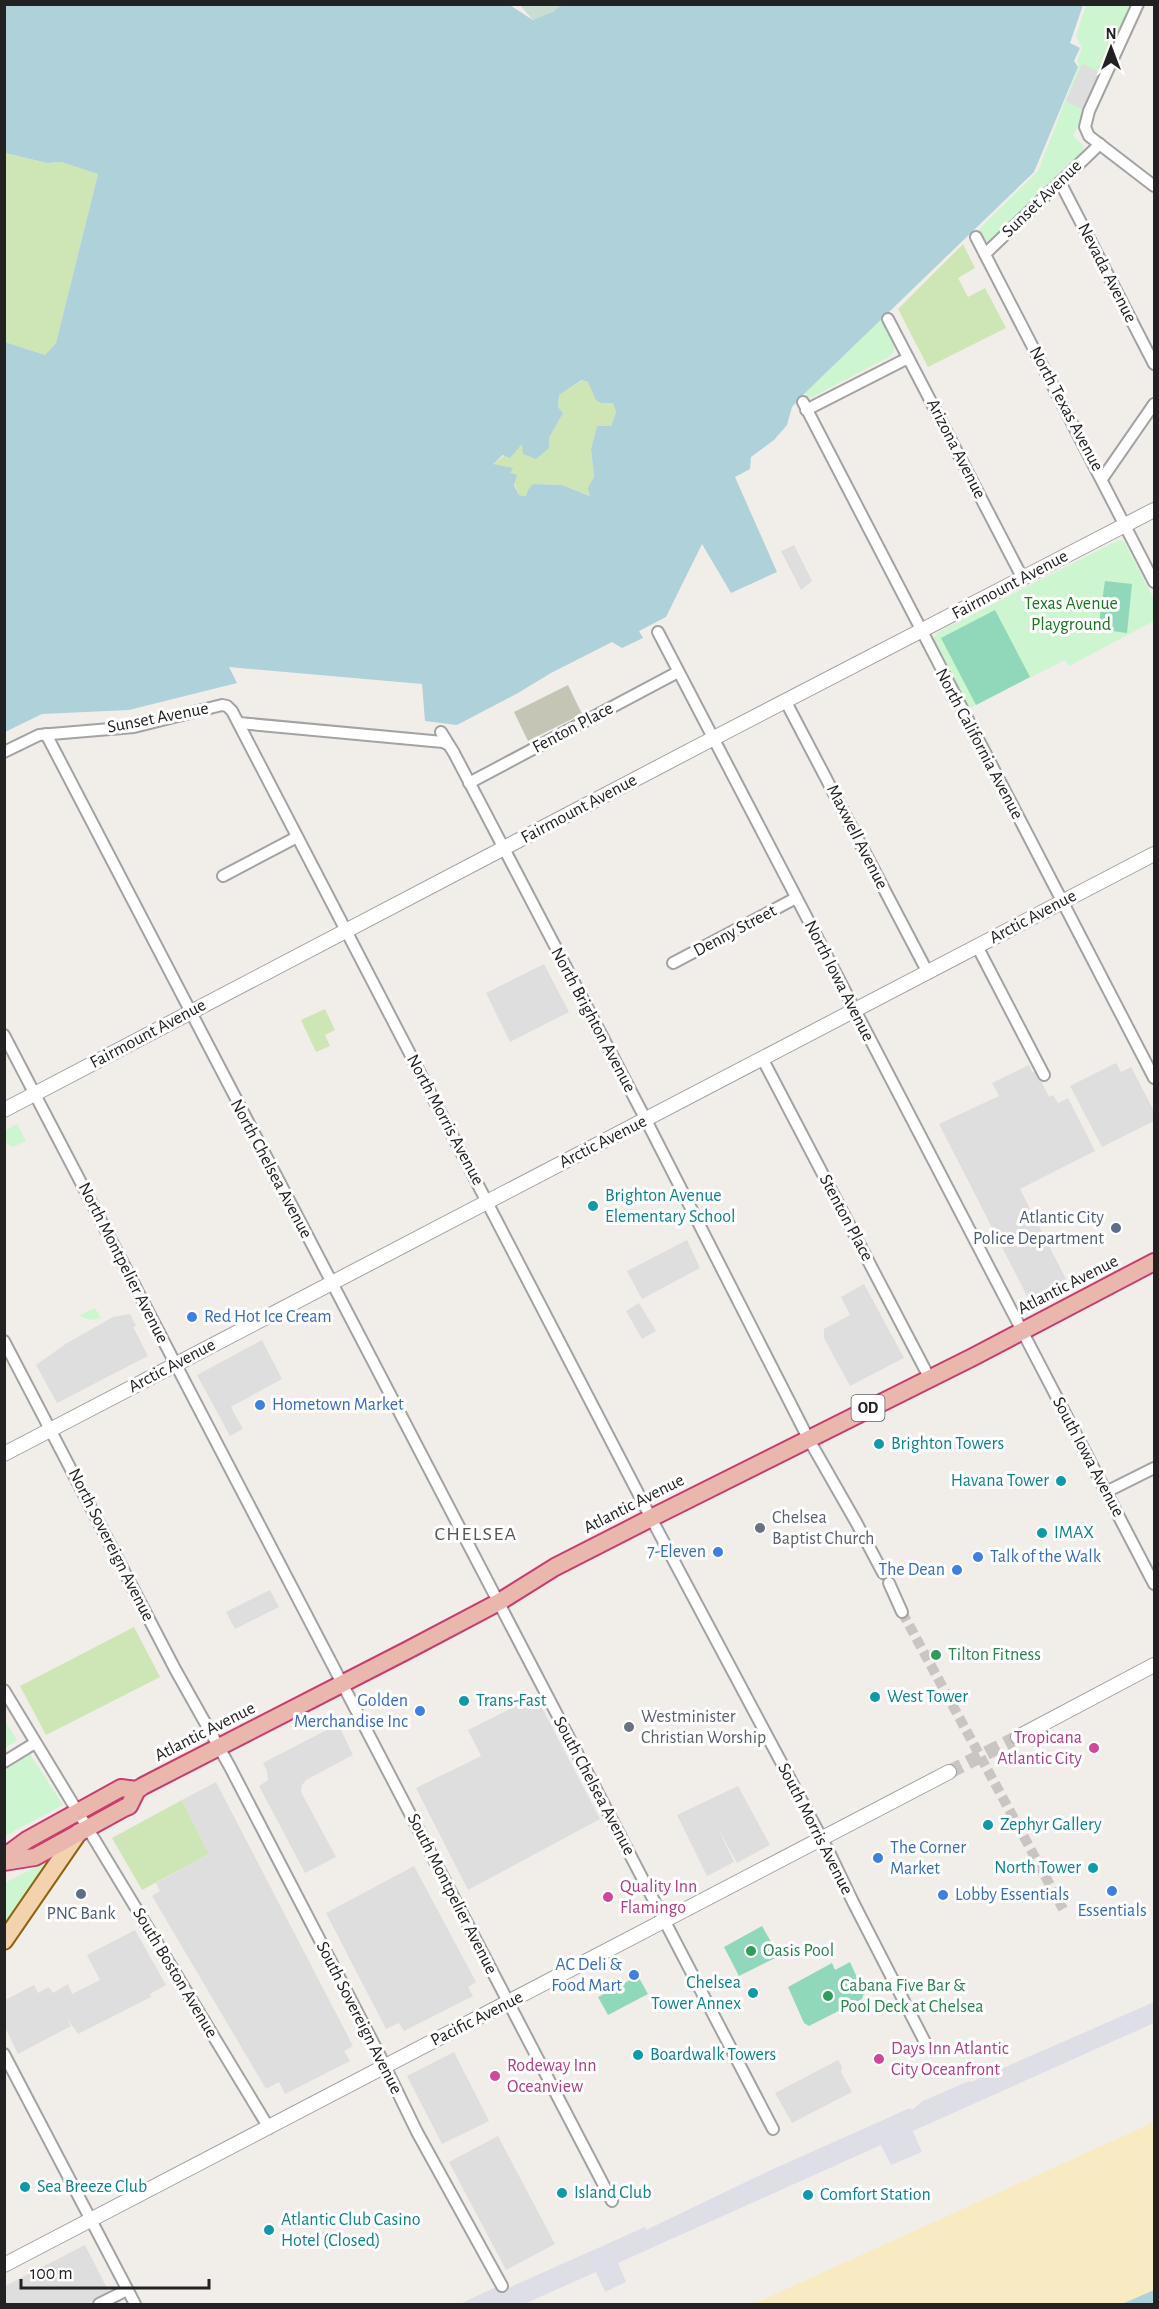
<svg xmlns="http://www.w3.org/2000/svg" width="1159" height="2309" font-family="'Alegreya Sans',sans-serif">
<rect width="100%" height="100%" fill="#f1eeea"/>
<!-- construction -->
<path fill="#c5c5b6" d="M568,685L582,714L528,741L514,712Z"/>
<!-- grass -->
<g fill="#cee5b6">
<path d="M5,153L47,163L61,162L98,174L56,343L45,355L5,342Z"/>
<path d="M963,244L975,268L958,278L968,297L985,288L1006,328L928,367L898,309Z"/>
<path d="M583,380L588,382L601,403L613,402L616,412L611,426H597L591,449L594,477L589,488L591,496L562,485L533,484L526,496L519,495L510,473L493,464L523,442L548,445L549,438L563,413L558,407L559,395Z"/>
<path d="M325,1009L335,1030L325,1035L330,1046L316,1052L301,1020Z"/>
<path d="M134,1627L160,1677L46,1735L20,1686Z"/>
<path d="M182,1800L209,1854L142,1890L112,1838Z"/>
</g>
<!-- wetland -->
<path fill="#c9ddd3" d="M520,5H588L533,20Z"/>
<!-- sand -->
<path fill="#f8ebc1" d="M1154,2122V2290L1122,2304H753Z"/>
<!-- park -->
<g fill="#cdf5cf">
<path d="M1086,5H1134L1073,136L1084,146V152L995,239L987,243L979,229L1038,171L1079,65L1077,61L1082,48L1076,36Z"/>
<path d="M881,320L894,345V352L889,357L812,397H808L805,393Z"/>
<path d="M1119,540L1124,542L1154,599V621L1069,666L1065,660L970,708L935,643L934,637L938,632Z"/>
<path d="M17,1124L26,1141L13,1147C5,1145 4,1138 5,1130Z"/>
<path d="M95,1308L101,1318L91,1320L81,1317L80,1315Z"/>
<path d="M4,1719L17,1740L5,1748H4Z"/>
<path d="M30,1754L63,1805L5,1836V1771Z"/>
<path d="M43,1863L44,1866L5,1923V1883Z"/>
</g>
<!-- pitch -->
<g fill="#91d7ba">
<path d="M1105,581L1132,584L1127,633L1098,629Z"/>
<path d="M995,610L1030,677L976,705L941,638Z"/>
<path d="M762,1926L779,1956L739,1976L724,1947Z"/>
<path d="M850,1962L864,1993L862,1999L809,2026L804,2023L788,1987L832,1963L835,1970Z"/>
<path d="M638,1976L648,1994L608,2015L598,1997Z"/>
</g>
<!-- parking -->
<g fill="#dedede">
<path d="M1082,64L1102,73L1086,111L1066,101Z"/>
<path d="M794,545L812,581L801,590L781,551Z"/>
<path d="M544,964L569,1012L510,1042L486,993Z"/>
<path d="M1116,1063L1121,1072L1131,1067L1154,1111V1121L1102,1147L1070,1086Z"/>
<path d="M1029,1065L1032,1072L1036,1071L1049,1097L1053,1095L1058,1103L1068,1098L1095,1151L1020,1189L1067,1281L1029,1300L939,1124L999,1096L992,1083Z"/>
<path d="M687,1240L700,1268L642,1299L627,1271Z"/>
<path d="M864,1284L904,1358L850,1386L824,1338V1329L850,1315L841,1297Z"/>
<path d="M639,1303L656,1331L642,1339L626,1311Z"/>
<path d="M130,1314L136,1326L133,1327L148,1356L57,1403L36,1365L67,1343L113,1317Z"/>
<path d="M262,1340L282,1379L231,1407L243,1429L230,1436L197,1375Z"/>
<path d="M270,1590L279,1607L235,1629L226,1612Z"/>
<path d="M536,1696L600,1819L468,1890L416,1788L481,1756L468,1730Z"/>
<path d="M338,1724L353,1755L306,1780L302,1785L301,1792L336,1857L305,1873L259,1786L268,1780L267,1771L263,1763Z"/>
<path d="M216,1782L353,2046L344,2051L350,2061L285,2094L279,2082L266,2089L152,1896L160,1891L156,1883L209,1854L182,1800Z"/>
<path d="M738,1786L770,1845L737,1863L717,1826L734,1862L707,1876L677,1815Z"/>
<path d="M414,1866L476,1982L468,1987L473,1996L404,2031L399,2023L386,2029L326,1913Z"/>
<path d="M135,1930L166,1985L150,1994L151,1997L78,2034L67,2018L71,2026L18,2054L5,2027V2000L34,1985L38,1993L49,1987L53,1993L68,1984L72,1994L100,1980L87,1955Z"/>
<path d="M454,2052L489,2121L442,2144L407,2076Z"/>
<path d="M838,2060L842,2066L841,2072L852,2092L792,2123L775,2093Z"/>
<path d="M498,2136L555,2244L506,2270L449,2162Z"/>
<path d="M85,2245L109,2292L86,2304H5V2286Z"/>
</g>
<!-- plaza -->
<path fill="#dedee7" d="M1154,2002V2023L913,2131L922,2152L891,2165L881,2145L618,2263L626,2282L605,2292L596,2272L524,2304H460L496,2287L499,2292L645,2227L646,2230L771,2170L910,2108L912,2110L923,2101L969,2081L971,2082Z"/>
<!-- water -->
<g fill="#afd1d9" fill-rule="evenodd">
<path d="M508,4L533,20L553,12L563,4L1083,5L1070,43L1080,48L1074,61L1078,67L1034,172L805,393L792,407L787,425L774,440L751,457L750,469L735,477L777,572L731,593L702,544L666,617L639,631L643,638L622,648L612,642L551,673L518,693L457,725L425,721L422,684L229,667L237,683L129,710L42,714L5,732V342L45,355L56,343L98,174L61,162L47,163L5,153V5ZM582,380L588,382L596,400L601,403H613L616,412L611,426H597L591,449L594,477L588,488L590,496L562,485L533,484L528,490L526,496L519,495L514,485L517,475L510,473L513,468L493,464L503,455L510,458L522,444L523,454L536,459L549,448V438L563,413L558,407L559,395Z"/>
<path d="M1154,2290V2304H1122Z"/>
</g>
<g fill="none" stroke-linecap="round" stroke-linejoin="round">
<!-- minor-tunnel -->
<path stroke="#c8c5c2" stroke-width="10" stroke-dasharray="10 5" stroke-linecap="butt" d="M902,1612L1063,1909"/>
<!-- tertiary-tunnel -->
<path stroke="#c8c5c2" stroke-width="14" stroke-dasharray="14 7" stroke-linecap="butt" d="M949,1772L1018,1737"/>
<!-- minor casing -->
<g stroke="#a3a3a3" stroke-width="14">
<g id="minor">
<path d="M1138,4L1089,111L1085,127L1089,136L1154,186"/>
<path d="M1060,182L1154,364"/>
<path d="M976,237L1154,582"/>
<path d="M985,254L1100,144"/>
<path d="M888,319L1023,579"/>
<path d="M803,402L1154,1078"/>
<path d="M806,410L908,358"/>
<path d="M1102,479L1154,404"/>
<path d="M658,632L1154,1584"/>
<path d="M786,702L927,971"/>
<path d="M239,723L443,742L449,745"/>
<path d="M441,732L454,753L646,1120L808,1438L856,1522L883,1573"/>
<path d="M46,734L773,2129"/>
<path d="M4,752L39,735L134,727L222,705L227,706L232,711L651,1518L829,1852L853,1902L927,2046"/>
<path d="M469,783L678,672"/>
<path d="M223,876L297,837"/>
<path d="M977,946L1044,1075"/>
<path d="M673,963L796,898"/>
<path d="M4,1035L612,2201"/>
<path d="M762,1058L929,1377"/>
<path d="M4,1341L175,1669L230,1767L379,2054L417,2132L502,2286"/>
<path d="M1106,1492L1154,1468"/>
<path d="M889,1583L902,1612"/>
<path d="M4,1690L269,2128"/>
<path d="M4,1762L35,1743"/>
<path d="M4,2054L135,2304"/>
<path d="M99,2304L127,2290"/>
</g>
</g>
<!-- tertiary casing -->
<g stroke="#a3a3a3" stroke-width="16">
<g id="tertiary">
<path d="M4,1110L712,739L1154,510"/>
<path d="M4,1454L1154,854"/>
<path d="M1018,1737L1154,1665"/>
<path d="M4,2265L949,1772"/>
</g>
</g>
<!-- primary casing -->
<g stroke="#8f6211" stroke-width="20">
<path id="primary" d="M4,1941L79,1832"/>
</g>
<!-- trunk casing -->
<g stroke="#c93c70" stroke-width="20">
<g id="trunk">
<path d="M4,1857L27,1840L121,1788L137,1790"/>
<path d="M4,1862L35,1857L124,1808L129,1806L137,1790L143,1786L408,1650L499,1602L555,1567L651,1518L973,1357L1154,1262"/>
</g>
</g>
<!-- minor -->
<use href="#minor" stroke="#fff" stroke-width="10"/>
<!-- tertiary -->
<use href="#tertiary" stroke="#fff" stroke-width="14"/>
<!-- primary -->
<use href="#primary" stroke="#f3d3ad" stroke-width="16"/>
<!-- trunk -->
<use href="#trunk" stroke="#e9b7ab" stroke-width="16"/>
</g>
<!-- markers -->
<g fill="#0f9aa8" stroke="#fff" stroke-width="2">
<circle cx="593" cy="1206" r="6"/>
<circle cx="879" cy="1444" r="6"/>
<circle cx="1061" cy="1481" r="6"/>
<circle cx="1042" cy="1533" r="6"/>
<circle cx="875" cy="1697" r="6"/>
<circle cx="464" cy="1701" r="6"/>
<circle cx="988" cy="1825" r="6"/>
<circle cx="1093" cy="1868" r="6"/>
<circle cx="753" cy="1993" r="6"/>
<circle cx="638" cy="2055" r="6"/>
<circle cx="25" cy="2187" r="6"/>
<circle cx="562" cy="2193" r="6"/>
<circle cx="808" cy="2195" r="6"/>
<circle cx="269" cy="2230" r="6"/>
</g>
<g fill="#5c6f8a" stroke="#fff" stroke-width="2">
<circle cx="1116" cy="1228" r="6"/>
<circle cx="81" cy="1894" r="6"/>
</g>
<g fill="#3f7fe0" stroke="#fff" stroke-width="2">
<circle cx="192" cy="1317" r="6"/>
<circle cx="260" cy="1405" r="6"/>
<circle cx="718" cy="1552" r="6"/>
<circle cx="978" cy="1557" r="6"/>
<circle cx="957" cy="1570" r="6"/>
<circle cx="420" cy="1711" r="6"/>
<circle cx="878" cy="1858" r="6"/>
<circle cx="1112" cy="1891" r="6"/>
<circle cx="943" cy="1895" r="6"/>
<circle cx="634" cy="1975" r="6"/>
</g>
<g fill="#6b7280" stroke="#fff" stroke-width="2">
<circle cx="760" cy="1528" r="6"/>
<circle cx="629" cy="1727" r="6"/>
</g>
<g fill="#2e9e5b" stroke="#fff" stroke-width="2">
<circle cx="936" cy="1655" r="6"/>
<circle cx="751" cy="1951" r="6"/>
<circle cx="828" cy="1996" r="6"/>
</g>
<g fill="#d1479c" stroke="#fff" stroke-width="2">
<circle cx="1094" cy="1748" r="6"/>
<circle cx="608" cy="1897" r="6"/>
<circle cx="879" cy="2059" r="6"/>
<circle cx="495" cy="2076" r="6"/>
</g>
<g text-anchor="middle" dominant-baseline="central" stroke-width="6" stroke-linejoin="round" paint-order="stroke">
<!-- shield labels -->
<rect fill="#fff" stroke="#646464" stroke-width="1.5" x="851.5" y="1395" width="33" height="26" rx="4.5"/>
<g font-size="16" font-weight="bold" fill="#222">
<text x="868" y="1408">OD</text>
</g>
<!-- street labels -->
<g font-size="18" fill="#222" stroke="#fff">
<text transform="translate(1042 199) rotate(-44)">Sunset Avenue</text>
<text transform="translate(1107 273) rotate(63)">Nevada Avenue</text>
<text transform="translate(1066 409) rotate(62)">North Texas Avenue</text>
<text transform="translate(956 449) rotate(63)">Arizona Avenue</text>
<text transform="translate(1010 585) rotate(-28)">Fairmount Avenue</text>
<text transform="translate(158 718) rotate(-11)">Sunset Avenue</text>
<text transform="translate(573 728) rotate(-28)">Fenton Place</text>
<text transform="translate(979 744) rotate(62)">North California Avenue</text>
<text transform="translate(579 809) rotate(-28)">Fairmount Avenue</text>
<text transform="translate(857 837) rotate(63)">Maxwell Avenue</text>
<text transform="translate(1033 917) rotate(-28)">Arctic Avenue</text>
<text transform="translate(735 931) rotate(-28)">Denny Street</text>
<text transform="translate(839 981) rotate(63)">North Iowa Avenue</text>
<text transform="translate(593 1020) rotate(62)">North Brighton Avenue</text>
<text transform="translate(148 1034) rotate(-28)">Fairmount Avenue</text>
<text transform="translate(445 1120) rotate(62)">North Morris Avenue</text>
<text transform="translate(603 1142) rotate(-27)">Arctic Avenue</text>
<text transform="translate(271 1169) rotate(62)">North Chelsea Avenue</text>
<text transform="translate(846 1218) rotate(62)">Stenton Place</text>
<text transform="translate(123 1263) rotate(63)">North Montpelier Avenue</text>
<text transform="translate(1068 1285) rotate(-27)">Atlantic Avenue</text>
<text transform="translate(172 1366) rotate(-28)">Arctic Avenue</text>
<text transform="translate(1088 1457) rotate(62)">South Iowa Avenue</text>
<text transform="translate(634 1504) rotate(-27)">Atlantic Avenue</text>
<text transform="translate(111 1545) rotate(63)">North Sovereign Avenue</text>
<text transform="translate(205 1732) rotate(-27)">Atlantic Avenue</text>
<text transform="translate(594 1786) rotate(62)">South Chelsea Avenue</text>
<text transform="translate(815 1829) rotate(63)">South Morris Avenue</text>
<text transform="translate(452 1894) rotate(63)">South Montpelier Avenue</text>
<text transform="translate(175 1973) rotate(59)">South Boston Avenue</text>
<text transform="translate(359 2018) rotate(63)">South Sovereign Avenue</text>
<text transform="translate(477 2019) rotate(-27)">Pacific Avenue</text>
</g>
<!-- park labels -->
<g font-size="18" fill="#18771e" stroke="#fff">
<text x="1071" y="604">Texas Avenue<tspan x="1071" dy="21">Playground</tspan></text>
</g>
<!-- culture labels -->
<g font-size="18" fill="#0d838f" stroke="#fff" text-anchor="start">
<text x="605" y="1196">Brighton Avenue<tspan x="605" dy="21">Elementary School</tspan></text>
<text x="891" y="1444">Brighton Towers</text>
<text x="1049" y="1481" text-anchor="end">Havana Tower</text>
<text x="1054" y="1533">IMAX</text>
<text x="887" y="1697">West Tower</text>
<text x="476" y="1701">Trans-Fast</text>
<text x="1000" y="1825">Zephyr Gallery</text>
<text x="1081" y="1868" text-anchor="end">North Tower</text>
<text x="741" y="1983" text-anchor="end">Chelsea<tspan x="741" dy="21">Tower Annex</tspan></text>
<text x="650" y="2055">Boardwalk Towers</text>
<text x="37" y="2187">Sea Breeze Club</text>
<text x="574" y="2193">Island Club</text>
<text x="820" y="2195">Comfort Station</text>
<text x="281" y="2220">Atlantic Club Casino<tspan x="281" dy="21">Hotel (Closed)</tspan></text>
</g>
<!-- service labels -->
<g font-size="18" fill="#4e5e75" stroke="#fff" text-anchor="end">
<text x="1104" y="1218">Atlantic City<tspan x="1104" dy="21">Police Department</tspan></text>
<text x="81" y="1914" text-anchor="middle">PNC Bank</text>
</g>
<!-- shop labels -->
<g font-size="18" fill="#366cbe" stroke="#fff" text-anchor="start">
<text x="204" y="1317">Red Hot Ice Cream</text>
<text x="272" y="1405">Hometown Market</text>
<text x="706" y="1552" text-anchor="end">7-Eleven</text>
<text x="990" y="1557">Talk of the Walk</text>
<text x="945" y="1570" text-anchor="end">The Dean</text>
<text x="408" y="1701" text-anchor="end">Golden<tspan x="408" dy="21">Merchandise Inc</tspan></text>
<text x="890" y="1848">The Corner<tspan x="890" dy="21">Market</tspan></text>
<text x="955" y="1895">Lobby Essentials</text>
<text x="1112" y="1911" text-anchor="middle">Essentials</text>
<text x="622" y="1965" text-anchor="end">AC Deli &amp;<tspan x="622" dy="21">Food Mart</tspan></text>
</g>
<!-- worship labels -->
<g font-size="18" fill="#5b616d" stroke="#fff" text-anchor="start">
<text x="772" y="1518">Chelsea<tspan x="772" dy="21">Baptist Church</tspan></text>
<text x="641" y="1717">Westminister<tspan x="641" dy="21">Christian Worship</tspan></text>
</g>
<!-- leisure labels -->
<g font-size="18" fill="#27864d" stroke="#fff" text-anchor="start">
<text x="948" y="1655">Tilton Fitness</text>
<text x="763" y="1951">Oasis Pool</text>
<text x="840" y="1986">Cabana Five Bar &amp;<tspan x="840" dy="21">Pool Deck at Chelsea</tspan></text>
</g>
<!-- hotel labels -->
<g font-size="18" fill="#b23c85" stroke="#fff" text-anchor="start">
<text x="1082" y="1738" text-anchor="end">Tropicana<tspan x="1082" dy="21">Atlantic City</tspan></text>
<text x="620" y="1887">Quality Inn<tspan x="620" dy="21">Flamingo</tspan></text>
<text x="891" y="2049">Days Inn Atlantic<tspan x="891" dy="21">City Oceanfront</tspan></text>
<text x="507" y="2066">Rodeway Inn<tspan x="507" dy="21">Oceanview</tspan></text>
</g>
<!-- neighbourhood labels -->
<g font-size="20" letter-spacing="1.5" fill="#555" stroke="#fff">
<text x="476" y="1534">CHELSEA</text>
</g>
</g>
<!-- border -->
<rect width="1159" height="2309" fill="none" stroke="#222222" stroke-width="12"/>
<!-- north arrow -->
<g transform="translate(1111 48)" stroke="#ffffff" stroke-width="4.5" paint-order="stroke">
<path d="M0-4.5L10 22L0 15L-10 22Z" fill="#222222"/>
<text y="-9" font-size="16" font-weight="bold" text-anchor="middle" fill="#222222">N</text>
</g>
<!-- scale -->
<path d="M21 2279v9h188v-9" fill="none" stroke="#222222" stroke-width="3"/>
<text x="30" y="2279" font-size="18" fill="#222222" stroke="#ffffff" stroke-width="4.5" paint-order="stroke">100 m</text>
</svg>
